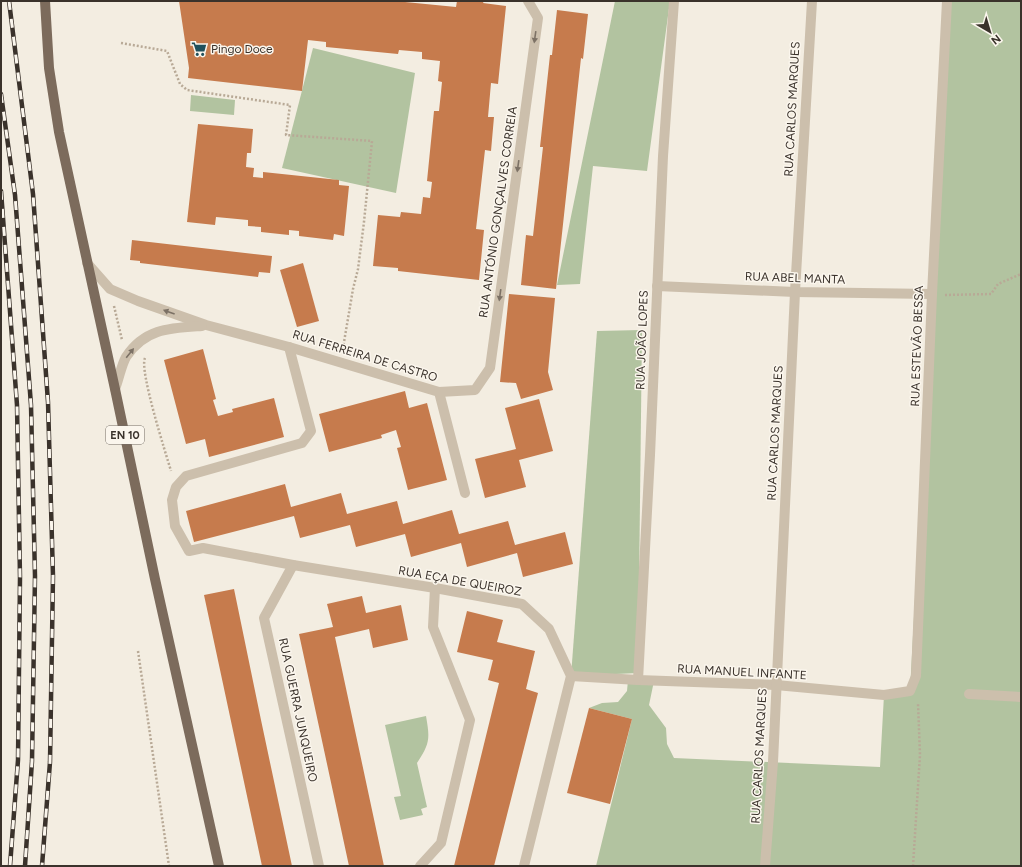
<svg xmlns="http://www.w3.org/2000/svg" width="1022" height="867" font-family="Figtree,sans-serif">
<rect width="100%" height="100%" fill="#f3ede1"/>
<!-- green -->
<g fill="#b2c3a0">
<path d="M615,1H670L647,171L593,166L580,284L557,285Z"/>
<path d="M947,1H1021V866H596L632,719L589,708L602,703L618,702L627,691L628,680L654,681L649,705L666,728L667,744L674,758L880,767L884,695L910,691Z"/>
<path d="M313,48L415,73L396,193L282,168Z"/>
<path d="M191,95L235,100L234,115L190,111Z"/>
<path d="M642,330L638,673L571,676L597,331Z"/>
<path d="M426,716C430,739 430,743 417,763L427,807L421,809L423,815L400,820L394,797L401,796L385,725Z"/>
</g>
<!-- building -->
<g fill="#c67b4d">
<path d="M179,1H395L456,7L457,1H484L483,3L506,6L498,84L491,83L488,117H494L491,151L485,150L479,203L476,229L484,230L479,280L398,271V268L373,266L378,215L400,217L401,212L421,214L423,197L430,198L432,182L427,181L434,111H439L441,92L442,82L438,81L440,61L422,59V52L399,50L398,54L326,47V42L308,40L302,91L188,78L189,68Z"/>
<path d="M557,10L588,14L583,59L581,58L556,289L521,285L526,235L533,236L543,147H540L550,55H552Z"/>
<path d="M198,124L253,129L251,153H247L246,167L254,168L253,177L263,178V172L339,180V185L349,186L344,236L334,234L333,240L299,236V231L289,230V235L261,232V227L248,226V220L216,217L215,225L187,222Z"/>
<path d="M132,240L272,256L270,273L259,272L258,277L140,263V261L130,260Z"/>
<path d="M303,263L319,321L297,327L280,270Z"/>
<path d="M509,294L555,298L548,372L553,390L521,399L516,383L500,382Z"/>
<path d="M203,349L216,399L213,400L218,416L233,412L232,409L274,398L284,437L209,457L205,439L186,444L164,360Z"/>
<path d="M405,391L409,408L427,403L447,480L408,490L397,448L401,447L396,430L381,435L382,438L329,452L319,414Z"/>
<path d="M539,399L553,451L519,460L526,487L485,498L475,459L516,449L505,408Z"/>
<path d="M285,484L291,507L341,493L347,514L397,501L403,524L452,510L459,534L508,521L515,545L565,532L573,564L523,577L517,553L467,567L461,543L411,557L405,534L356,547L350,525L300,538L294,516L194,542L186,511Z"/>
<path d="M234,589L261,720L292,866H262L204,595Z"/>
<path d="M362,596L366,613L401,605L408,640L373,648L369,629L335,637L384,866H349L299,634L333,627L327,604Z"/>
<path d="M467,611L503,620L497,642L535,651L526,689L538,693L494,866H454L499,683L488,680L493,660L457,652Z"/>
<path d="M589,708L632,719L610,804L567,793Z"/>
</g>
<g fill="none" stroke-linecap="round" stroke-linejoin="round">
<!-- path -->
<g stroke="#b8a996" stroke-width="2.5" stroke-dasharray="2 2" stroke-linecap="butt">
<path d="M121,43L167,51L180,84L187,90L290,105L286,135L372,141L364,222L358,269L353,289L343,348"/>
<path d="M945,295L991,294L998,284L1021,274"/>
<path d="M114,306L122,340"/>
<path d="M145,358C139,370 166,454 171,471"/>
<path d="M138,651L169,866"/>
<path d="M913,866L920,755L918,703"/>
</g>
<!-- lane -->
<path stroke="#ccbfac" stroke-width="10" d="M969,694L1021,697"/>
<!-- street -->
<g stroke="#ccbfac" stroke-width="10">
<path d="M87,263L110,289L138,301L206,325L289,347L439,392L465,493"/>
<path d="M657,286L795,292L932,294"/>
<path d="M289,347L311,431L302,443L186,476L176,487L172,500L175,526L189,551L203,548L293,565L435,588L522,604L549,629L571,676L524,866"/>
<path d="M115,389C119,379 121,366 126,357C145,328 171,328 202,326"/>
<path d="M439,392L475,390L490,368L538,18L528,1"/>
<path d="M293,565L264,618L319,866"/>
<path d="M571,676L638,680L776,685L884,695L910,691L916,676L932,294L947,1"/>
<path d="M638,680L650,455L663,156L674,1"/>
<path d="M420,866L441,843L470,720L433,627L435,588"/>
<path d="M765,866L773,762L795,292L812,1"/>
</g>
<!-- primary -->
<path stroke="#7c6b5c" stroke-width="10" d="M45,1L49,68L59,132L115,389L155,579L219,866"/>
<!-- rail casing -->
<g stroke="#3a322b" stroke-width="4.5">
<g id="rail">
<path d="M9,1L33,194L48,402L53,576L50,762L42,866"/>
<path d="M1,94L15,195L31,405L35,576L32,761L25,866"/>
<path d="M1,191L17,405L20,577L18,760L10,866"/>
</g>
</g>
<!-- rail -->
<use href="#rail" stroke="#fbf6ed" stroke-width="3" stroke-dasharray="9" stroke-linecap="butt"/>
</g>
<!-- one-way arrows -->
<defs><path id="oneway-solid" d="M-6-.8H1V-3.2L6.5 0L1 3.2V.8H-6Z"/></defs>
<g fill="#7c7165">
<use href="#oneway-solid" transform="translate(535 37) rotate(98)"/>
<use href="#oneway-solid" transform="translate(518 166) rotate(98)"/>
<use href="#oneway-solid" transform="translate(500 295) rotate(98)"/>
<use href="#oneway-solid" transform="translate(169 312) rotate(-160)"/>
<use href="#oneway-solid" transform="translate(130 353) rotate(-51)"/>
</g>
<!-- icons -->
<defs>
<g id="supermarket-bare" transform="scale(1.2)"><path d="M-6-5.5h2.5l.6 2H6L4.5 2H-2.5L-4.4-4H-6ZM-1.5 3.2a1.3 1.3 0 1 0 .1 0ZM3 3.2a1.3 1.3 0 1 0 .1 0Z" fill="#20505c" stroke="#fbf6ed" stroke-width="2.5" paint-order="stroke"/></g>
</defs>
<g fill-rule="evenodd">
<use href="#supermarket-bare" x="199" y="49"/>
</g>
<g text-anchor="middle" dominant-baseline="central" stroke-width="3" stroke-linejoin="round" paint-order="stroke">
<!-- shield labels -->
<rect fill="#fbf6ed" stroke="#746d65" stroke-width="1" x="106" y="426" width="38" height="18" rx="3"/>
<g font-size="11" font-weight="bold" fill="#3a322b">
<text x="125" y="435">EN 10</text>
</g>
<!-- poi labels -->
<g font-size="12" fill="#3a322b" stroke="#fbf6ed" text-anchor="start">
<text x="211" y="49">Pingo Doce</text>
</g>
<!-- street labels -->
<g font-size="12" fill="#3a322b" stroke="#fbf6ed">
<text transform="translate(792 109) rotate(-87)">RUA CARLOS MARQUES</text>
<text transform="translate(498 212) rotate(-82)">RUA ANTÓNIO GONÇALVES CORREIA</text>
<text transform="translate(795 278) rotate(2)">RUA ABEL MANTA</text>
<text transform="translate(642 340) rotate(-88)">RUA JOÃO LOPES</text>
<text transform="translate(917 346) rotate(-88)">RUA ESTEVÃO BESSA</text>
<text transform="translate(365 356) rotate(17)">RUA FERREIRA DE CASTRO</text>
<text transform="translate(775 433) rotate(-87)">RUA CARLOS MARQUES</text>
<text transform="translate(460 581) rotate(10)">RUA EÇA DE QUEIROZ</text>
<text transform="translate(742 672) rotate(3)">RUA MANUEL INFANTE</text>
<text transform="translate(298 710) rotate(78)">RUA GUERRA JUNQUEIRO</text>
<text transform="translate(759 756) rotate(-87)">RUA CARLOS MARQUES</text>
</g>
</g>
<!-- border -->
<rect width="1022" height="867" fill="none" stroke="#3a322b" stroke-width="4"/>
<!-- north arrow -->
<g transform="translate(990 32) rotate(142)" stroke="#fbf6ed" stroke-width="3" paint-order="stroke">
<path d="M0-3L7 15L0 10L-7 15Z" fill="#3a322b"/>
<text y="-6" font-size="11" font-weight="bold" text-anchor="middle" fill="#3a322b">N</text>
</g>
</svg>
